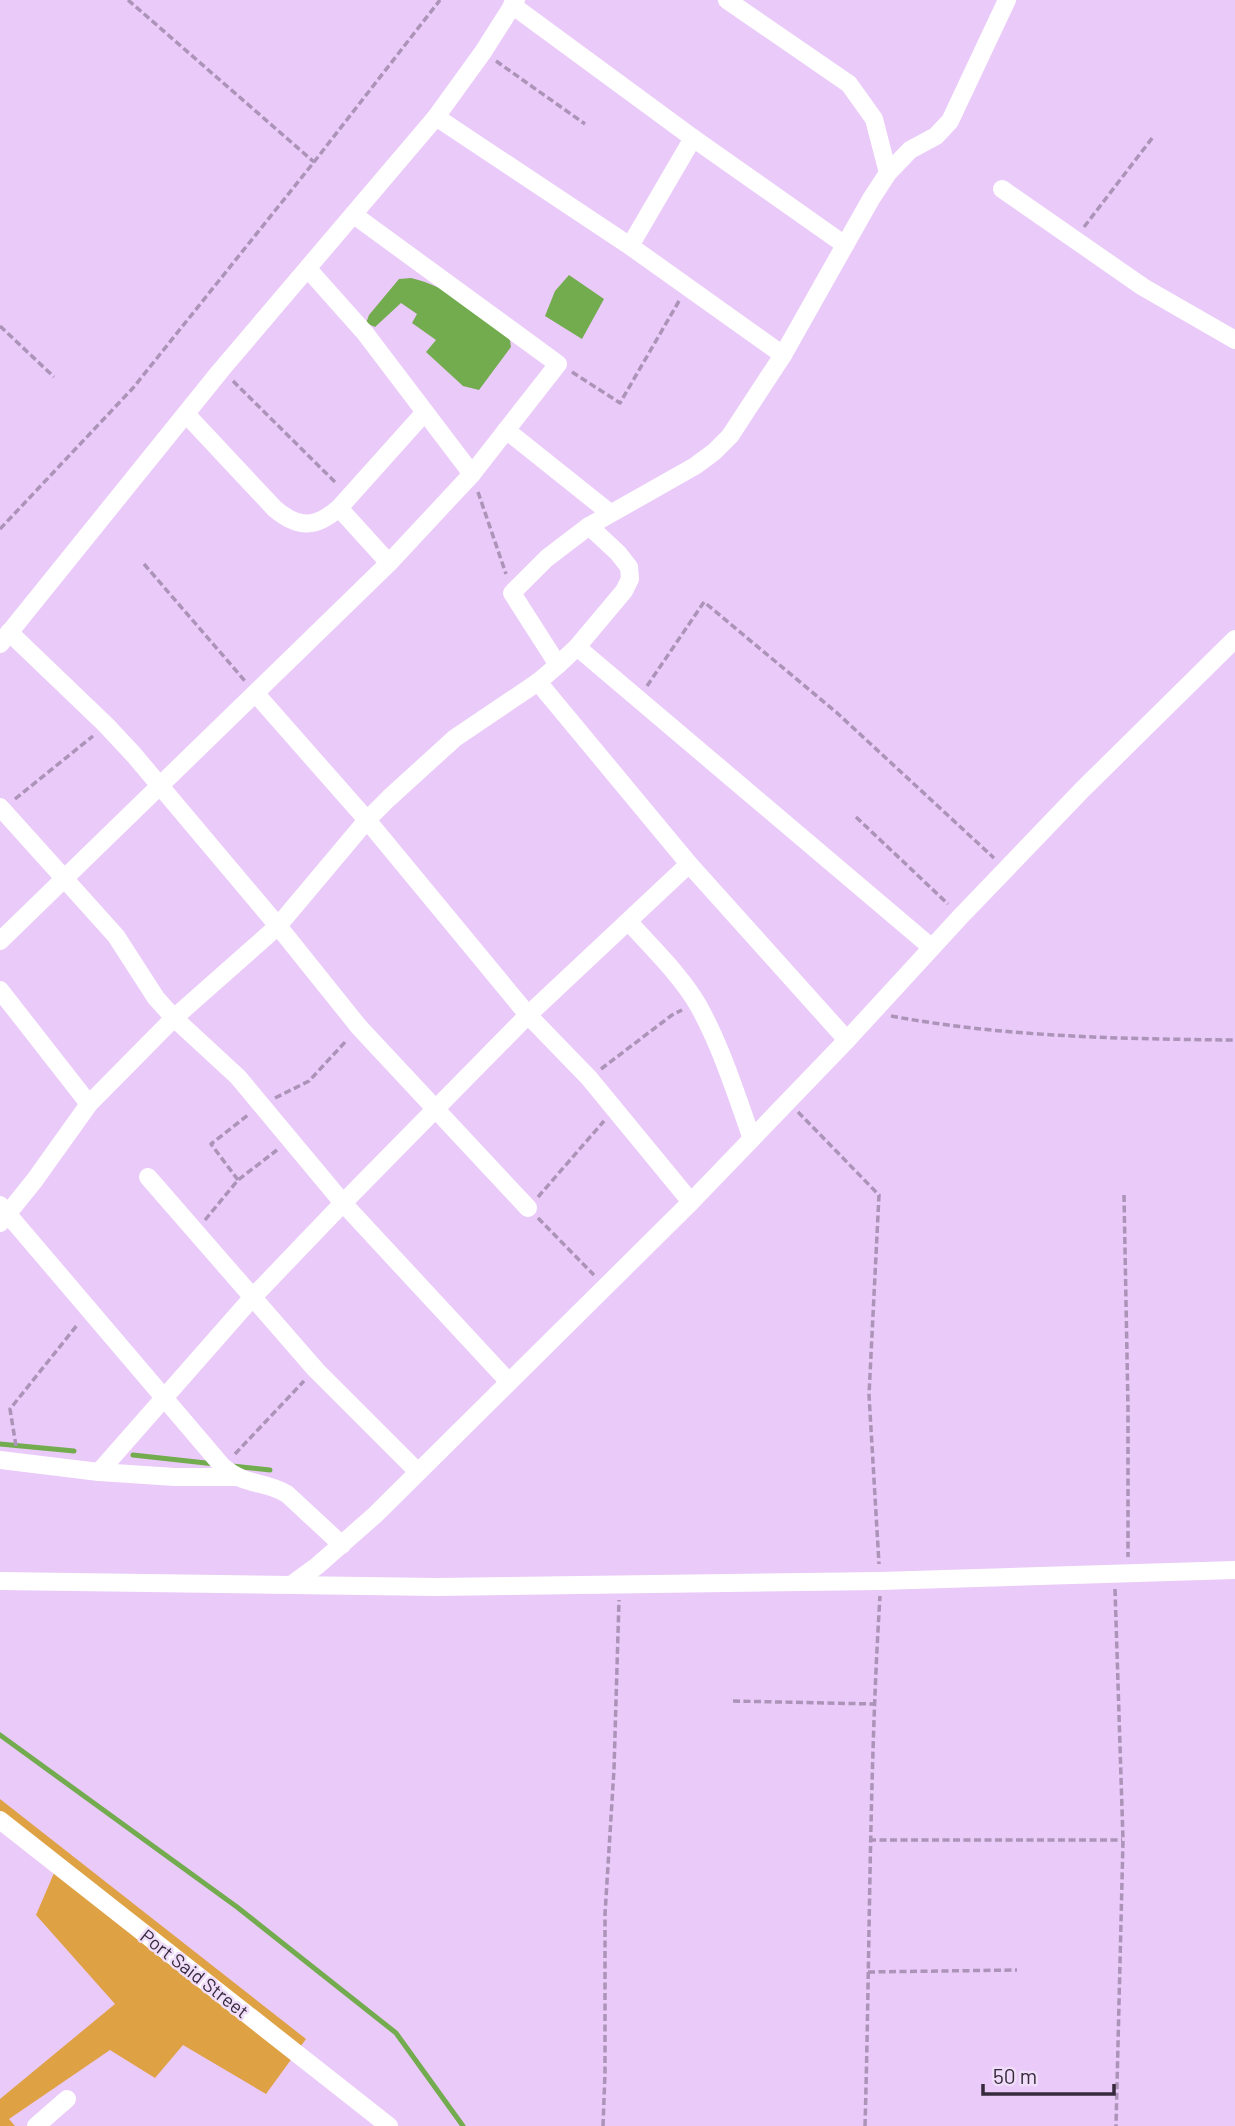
<svg xmlns="http://www.w3.org/2000/svg" width="1235" height="2126" font-family="Barlow,sans-serif">
<rect width="100%" height="100%" fill="#eacaf9"/>
<!-- green -->
<path fill="#dea144" d="M0,1799L306,2039L266,2094L183,2045L155,2078L110,2050L9,2119L15,2126H0V2099L115,2004L36,1915L54,1873L0,1831Z"/>
<!-- water -->
<g fill="#73ab4f">
<path d="M569,275L604,299L582,339L545,316L555,291Z"/>
<path d="M411,278C446,286 481,311 509,333L511,347L479,390L463,386L426,352L436,340L412,323L417,314L401,303L375,327L366,323L369,315L399,279Z"/>
</g>
<g fill="none" stroke-linecap="round" stroke-linejoin="round">
<!-- stream -->
<g stroke="#73ab4f" stroke-width="5">
<path d="M0,1444L74,1451"/>
<path d="M133,1455L215,1464"/>
<path d="M232,1466L270,1470"/>
<path d="M0,1735L237,1907L396,2033L463,2126"/>
</g>
<!-- path -->
<g stroke="#ac93b8" stroke-width="3.5" stroke-dasharray="7 3.5" stroke-linecap="butt">
<path d="M128,0L314,162"/>
<path d="M496,61L585,124"/>
<path d="M1084,227L1153,137"/>
<path d="M0,326L54,377"/>
<path d="M572,372L620,403L679,301"/>
<path d="M233,381L337,484"/>
<path d="M478,492L506,574"/>
<path d="M0,529L133,388L314,162L440,0"/>
<path d="M144,564L245,681"/>
<path d="M647,686L704,602L836,712L994,858"/>
<path d="M15,799L93,736"/>
<path d="M856,817L948,904"/>
<path d="M891,1016C1004,1037 1121,1039 1235,1040"/>
<path d="M601,1069L672,1015L682,1010"/>
<path d="M275,1098L309,1081L347,1040"/>
<path d="M798,1112L879,1195L869,1395L879,1564"/>
<path d="M238,1180L211,1144L248,1115"/>
<path d="M1124,1195L1128,1408V1557"/>
<path d="M538,1197L604,1121"/>
<path d="M538,1218L594,1275"/>
<path d="M205,1220L238,1180L277,1150"/>
<path d="M16,1446L10,1409L78,1324"/>
<path d="M235,1454L304,1381"/>
<path d="M1115,1589L1123,1840L1116,2126"/>
<path d="M733,1701L873,1704"/>
<path d="M869,1840H1122"/>
<path d="M868,1972L1017,1970"/>
<path d="M603,2126L605,2073V1914L614,1769L619,1600"/>
<path d="M865,2126C870,1949 869,1773 880,1596"/>
</g>
<!-- minor -->
<g stroke="#fff" stroke-width="18">
<path d="M727,0L849,84L874,119L888,173"/>
<path d="M512,5L693,138L845,245"/>
<path d="M436,117L630,246L783,355"/>
<path d="M1002,189L1143,287L1235,340"/>
<path d="M630,246L693,138"/>
<path d="M308,269L365,333L472,474"/>
<path d="M186,414L275,509C299,529 316,528 339,508L425,412"/>
<path d="M506,430L610,513"/>
<path d="M339,508L389,563"/>
<path d="M9,632L106,725L134,755L278,926L359,1027L528,1208"/>
<path d="M0,644L221,370L436,117L483,52L516,0"/>
<path d="M577,647L931,947"/>
<path d="M558,665L512,593L547,558L589,526L695,466L714,452L730,436L783,355L871,199L888,173L910,150L936,136L950,121L1007,0"/>
<path d="M538,682L689,864L847,1040"/>
<path d="M256,694L367,820L528,1015L589,1078L691,1202"/>
<path d="M0,807L116,936L156,998L174,1018L238,1077L343,1203L508,1381"/>
<path d="M629,922C652,948 680,974 698,1005C721,1046 736,1094 752,1139"/>
<path d="M0,941L389,563L472,474L558,364L354,215"/>
<path d="M0,990L89,1104"/>
<path d="M148,1177L316,1370L418,1472"/>
<path d="M0,1205L223,1467C247,1487 264,1480 287,1494L342,1545"/>
<path d="M0,1223L34,1181L89,1104L174,1018L278,926L367,820L389,798L455,738L538,682L558,665L577,647L624,591L630,579L629,567L618,553L589,526"/>
<path d="M0,1460L99,1472L175,1477H235"/>
<path d="M99,1472L252,1298L343,1203L528,1015L689,864"/>
<path d="M0,1581L437,1587L880,1581L1235,1570"/>
<path d="M291,1585L317,1566L375,1515L691,1202L847,1040L961,916L1082,790L1235,639"/>
<path d="M0,1820L389,2126"/>
<path d="M36,2126L67,2099"/>
</g>
</g>
<g text-anchor="middle" dominant-baseline="central" stroke-width="5" stroke-linejoin="round" paint-order="stroke">
<!-- street labels -->
<g font-size="19" fill="#362a3c" stroke="#f0ddf9">
<text transform="translate(195 1973) rotate(38)">Port Said Street</text>
</g>
</g>
<!-- scale -->
<path d="M983 2084v10h131v-10" fill="none" stroke="#362a3c" stroke-width="3.5"/>
<text x="993" y="2084" font-size="21" fill="#362a3c" stroke="#f0ddf9" stroke-width="5" paint-order="stroke">50 m</text>
</svg>
